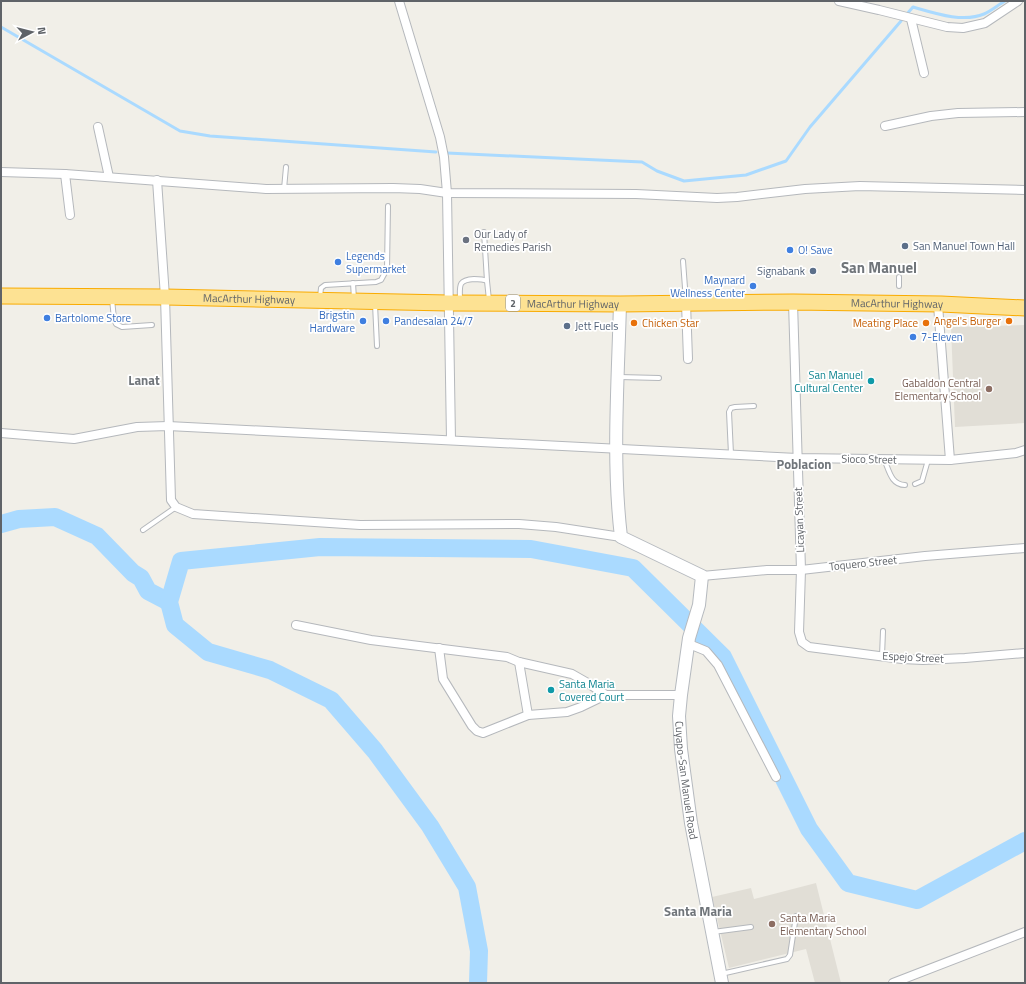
<svg xmlns="http://www.w3.org/2000/svg" width="1026" height="984" font-family="'Titillium Web',sans-serif">
<rect width="100%" height="100%" fill="#f1efe8"/>
<!-- education -->
<g fill="#e1ded6">
<path d="M1024,325L1025,423L955,427L951,327Z"/>
<path d="M816,883L841,983H815L806,949L729,968L712,897L751,888L754,899Z"/>
</g>
<g fill="none" stroke-linecap="round" stroke-linejoin="round">
<!-- stream -->
<g stroke="#aadaff" stroke-width="3">
<path d="M906,15L913,7C934,13 963,23 984,14C991,11 998,5 1005,1"/>
<path d="M1,27L180,131L210,136L436,152"/>
<path d="M447,153L642,162L657,171L684,181L746,175L786,161L810,127L901,21"/>
</g>
<!-- river -->
<g stroke="#aadaff" stroke-width="18">
<path d="M1,524L19,519L55,517L97,536L133,573L141,578L148,591L169,602"/>
<path d="M478,983L479,951L467,887L430,826L375,751L331,700L270,670L208,652L175,625L169,602L181,561L320,547L531,549L633,568L723,657L809,829L848,883L917,900L1025,841"/>
</g>
<!-- lane casing -->
<g stroke="#b5b8bc" stroke-width="6">
<g id="lane">
<path d="M284,189L286,167"/>
<path d="M484,232L487,281"/>
<path d="M683,261L686,301"/>
<path d="M899,277V286"/>
<path d="M353,283L354,299"/>
<path d="M320,297L321,288L325,285L376,282L381,280L387,269L388,206"/>
<path d="M112,299L114,319L116,324L122,327L152,325"/>
<path d="M460,301C460,286 457,280 474,279C479,279 483,279 487,281L489,300"/>
<path d="M375,304L377,346"/>
<path d="M619,377L659,378"/>
<path d="M731,454L729,412L731,408L735,407L754,406"/>
<path d="M884,459C889,470 891,485 905,485"/>
<path d="M915,484L922,481L928,460"/>
<path d="M143,530L176,507"/>
<path d="M882,656L883,631"/>
<path d="M713,932L751,927"/>
<path d="M721,974L787,959L790,955L796,916"/>
</g>
</g>
<!-- street casing -->
<g stroke="#b5b8bc" stroke-width="10">
<g id="street">
<path d="M399,1L440,137L444,157L447,193L451,440"/>
<path d="M839,1L879,10L947,27L963,28L985,23L1018,1"/>
<path d="M911,19L924,73"/>
<path d="M885,126L931,116L958,113L1025,112"/>
<path d="M98,127L109,177"/>
<path d="M1,172L65,174L266,189L393,188L420,189L447,193L636,194L717,198L737,197L805,189L860,186L1025,190"/>
<path d="M65,174L70,215"/>
<path d="M157,180L165,297L171,500L176,507L193,514L360,525L519,524L556,527L621,537"/>
<path d="M793,302L801,570L799,632L802,642L809,647L902,659L923,660L965,658L1025,653"/>
<path d="M686,303L688,359"/>
<path d="M938,305L950,460"/>
<path d="M1,433L74,439L137,427L168,426L797,458L950,460L1016,453L1025,450"/>
<path d="M702,576L767,570H801L925,556L1025,548"/>
<path d="M296,625L371,640L507,657L519,662L572,674L586,682L606,695H681"/>
<path d="M689,644L706,651L718,665L776,777"/>
<path d="M439,648L443,679L472,726L477,731L483,733L528,715L519,662"/>
<path d="M528,715L567,712L581,707L606,695"/>
<path d="M893,983L1025,932"/>
</g>
</g>
<!-- secondary casing -->
<g stroke="#b6babf" stroke-width="14">
<g id="secondary">
<path id="s1" d="M620,304C618,381 612,461 621,537L702,576L699,605L689,638L681,695L679,716L681,749L691,823L722,983"/>
</g>
</g>
<!-- highway casing -->
<g stroke="#f9ab00" stroke-width="17">
<g id="highway">
<path id="s2" d="M1,296L165,297L448,303L620,304L793,302L941,304L1025,308"/>
</g>
</g>
<!-- lane -->
<use href="#lane" stroke="#fff" stroke-width="4"/>
<!-- street -->
<use href="#street" stroke="#fff" stroke-width="8"/>
<!-- secondary -->
<use href="#secondary" stroke="#fff" stroke-width="12"/>
<!-- highway -->
<use href="#highway" stroke="#fde293" stroke-width="15"/>
</g>
<!-- markers -->
<circle fill="#6b7280" stroke="#fff" stroke-width="1.5" cx="466" cy="240" r="4"/>
<g fill="#5c6f8a" stroke="#fff" stroke-width="1.5">
<circle cx="905" cy="246" r="4"/>
<circle cx="813" cy="271" r="4"/>
<circle cx="567" cy="326" r="4"/>
</g>
<g fill="#3f7fe0" stroke="#fff" stroke-width="1.5">
<circle cx="790" cy="250" r="4"/>
<circle cx="338" cy="262" r="4"/>
<circle cx="753" cy="286" r="4"/>
<circle cx="47" cy="318" r="4"/>
<circle cx="363" cy="321" r="4"/>
<circle cx="386" cy="321" r="4"/>
<circle cx="913" cy="337" r="4"/>
</g>
<g fill="#e8710a" stroke="#fff" stroke-width="1.5">
<circle cx="1009" cy="321" r="4"/>
<circle cx="634" cy="323" r="4"/>
<circle cx="926" cy="323" r="4"/>
</g>
<g fill="#0f9aa8" stroke="#fff" stroke-width="1.5">
<circle cx="871" cy="381" r="4"/>
<circle cx="551" cy="690" r="4"/>
</g>
<g fill="#8d6e63" stroke="#fff" stroke-width="1.5">
<circle cx="989" cy="389" r="4"/>
<circle cx="772" cy="924" r="4"/>
</g>
<g text-anchor="middle" dominant-baseline="central" stroke-width="3.5" stroke-linejoin="round" paint-order="stroke">
<!-- shield labels -->
<rect fill="#fff" stroke="#8f9295" stroke-width="1" x="506" y="295" width="14" height="16" rx="3"/>
<g font-size="10" font-weight="bold" fill="#5f6368">
<text x="513" y="303">2</text>
</g>
<!-- worship labels -->
<g font-size="11" fill="#5b616d" stroke="#fff" text-anchor="start">
<text x="474" y="234">Our Lady of<tspan x="474" dy="13">Remedies Parish</tspan></text>
</g>
<!-- service labels -->
<g font-size="11" fill="#4e5e75" stroke="#fff" text-anchor="start">
<text x="913" y="246">San Manuel Town Hall</text>
<text x="805" y="271" text-anchor="end">Signabank</text>
<text x="575" y="326">Jett Fuels</text>
</g>
<!-- shop labels -->
<g font-size="11" fill="#366cbe" stroke="#fff" text-anchor="start">
<text x="798" y="250">O! Save</text>
<text x="346" y="256">Legends<tspan x="346" dy="13">Supermarket</tspan></text>
<text x="745" y="280" text-anchor="end">Maynard<tspan x="745" dy="13">Wellness Center</tspan></text>
<text x="355" y="315" text-anchor="end">Brigstin<tspan x="355" dy="13">Hardware</tspan></text>
<text x="55" y="318">Bartolome Store</text>
<text x="394" y="321">Pandesalan 24/7</text>
<text x="921" y="337">7-Eleven</text>
</g>
<!-- street labels -->
<g font-size="11" fill="#5f6368" stroke="#fff">
<text stroke="none"><textPath href="#s2" startOffset="248">MacArthur Highway</textPath></text>
<text stroke="none"><textPath href="#s2" startOffset="572">MacArthur Highway</textPath></text>
<text stroke="none"><textPath href="#s2" startOffset="896">MacArthur Highway</textPath></text>
<text transform="translate(869 459) rotate(1)">Sioco Street</text>
<text transform="translate(799 520) rotate(-92)">Licayan Street</text>
<text transform="translate(863 563) rotate(-6)">Toquero Street</text>
<text transform="translate(913 657) rotate(3)">Espejo Street</text>
<text stroke="none"><textPath href="#s1" startOffset="530">Cuyapo-San Manuel Road</textPath></text>
</g>
<!-- food labels -->
<g font-size="11" fill="#c56008" stroke="#fff" text-anchor="end">
<text x="1001" y="321">Angel's Burger</text>
<text x="642" y="323" text-anchor="start">Chicken Star</text>
<text x="918" y="323">Meating Place</text>
</g>
<!-- culture labels -->
<g font-size="11" fill="#0d838f" stroke="#fff" text-anchor="end">
<text x="863" y="375">San Manuel<tspan x="863" dy="13">Cultural Center</tspan></text>
<text x="559" y="684" text-anchor="start">Santa Maria<tspan x="559" dy="13">Covered Court</tspan></text>
</g>
<!-- education labels -->
<g font-size="11" fill="#785e54" stroke="#fff" text-anchor="end">
<text x="981" y="383">Gabaldon Central<tspan x="981" dy="13">Elementary School</tspan></text>
<text x="780" y="918" text-anchor="start">Santa Maria<tspan x="780" dy="13">Elementary School</tspan></text>
</g>
<!-- quarter labels -->
<g font-size="13" font-weight="bold" fill="#70757a" stroke="#fff">
<text x="144" y="380">Lanat</text>
<text x="804" y="464">Poblacion</text>
<text x="698" y="911">Santa Maria</text>
</g>
<!-- district labels -->
<g font-size="15" font-weight="bold" fill="#70757a" stroke="#fff">
<text x="879" y="267">San Manuel</text>
</g>
</g>
<!-- border -->
<rect width="1026" height="984" fill="none" stroke="#5f6368" stroke-width="4"/>
<!-- north arrow -->
<g transform="translate(32 32) rotate(83)" stroke="#ffffff" stroke-width="3" paint-order="stroke">
<path d="M0-3L7 15L0 10L-7 15Z" fill="#5f6368"/>
<text y="-6" font-size="11" font-weight="bold" text-anchor="middle" fill="#5f6368">N</text>
</g>
</svg>
